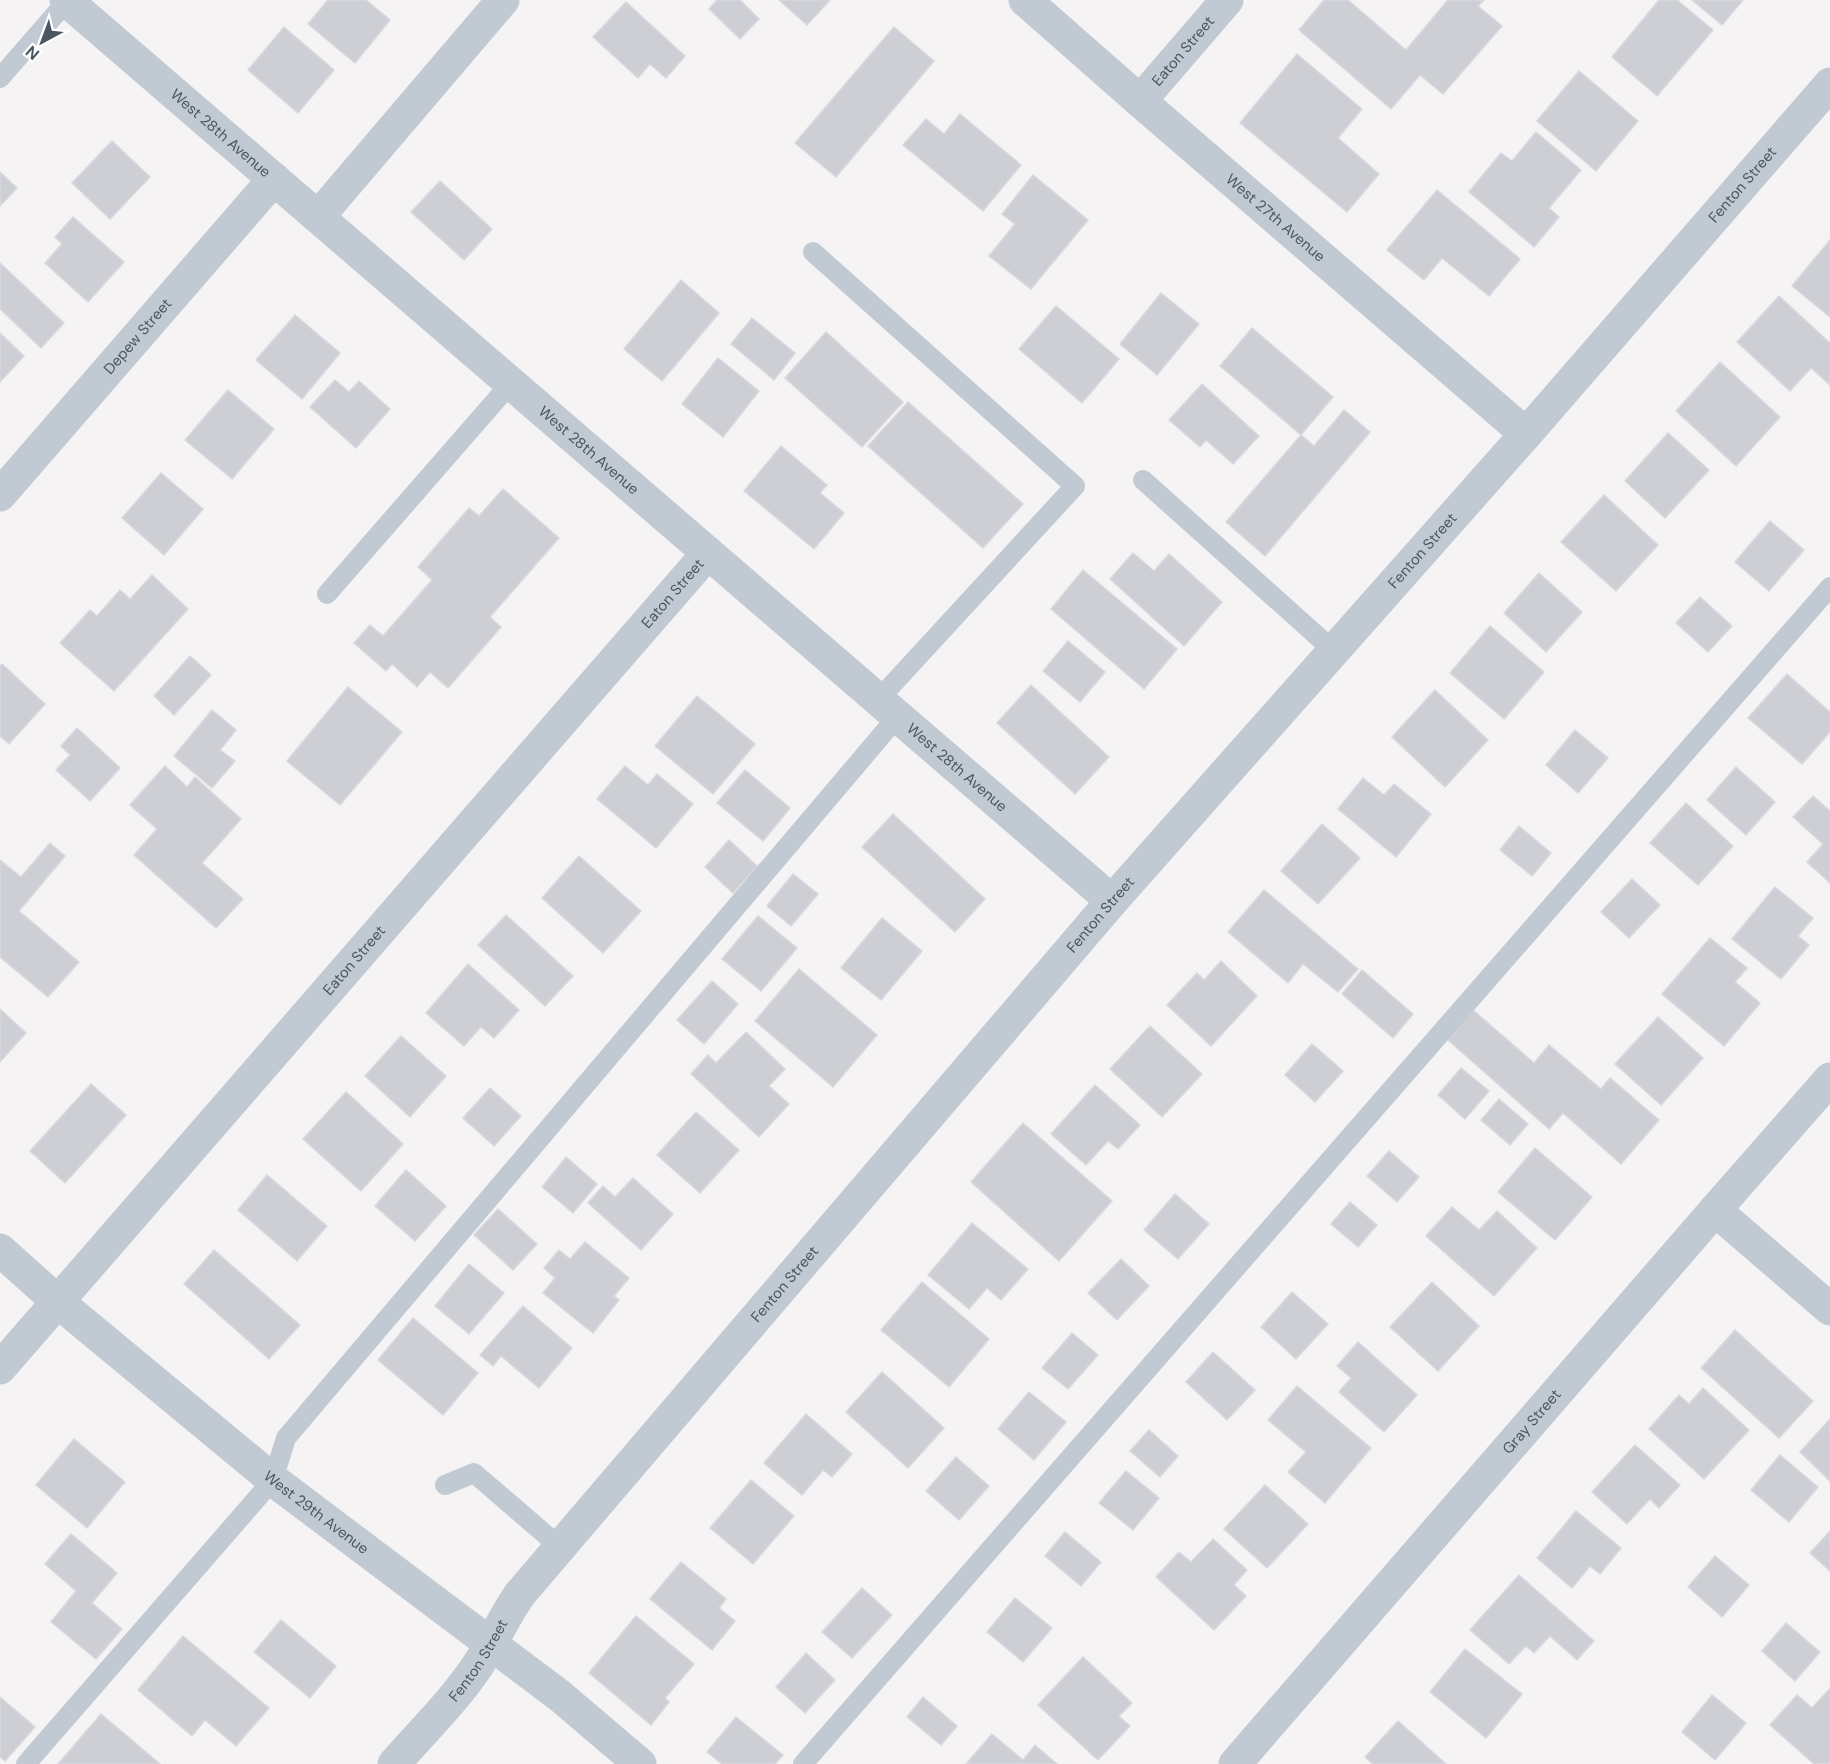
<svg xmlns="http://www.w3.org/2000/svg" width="1830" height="1764" font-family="'DM Sans',sans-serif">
<rect width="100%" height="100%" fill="#f5f3f3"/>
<!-- building -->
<g fill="#cdcfd5" stroke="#d7d9de" stroke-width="1.5">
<path d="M328,0H366L390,20L355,63L308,24Z"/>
<path d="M717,0H740L759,19L740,39L709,9Z"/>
<path d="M779,0H830L807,25Z"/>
<path d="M1324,0H1348L1406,50L1448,0H1484L1478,6L1502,26L1443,94L1420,75L1391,109L1299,30Z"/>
<path d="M1659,0H1677L1713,30L1657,96L1612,57Z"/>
<path d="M1692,0H1743L1722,25Z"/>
<path d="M626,2L685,56L666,78L650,64L638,78L593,37Z"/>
<path d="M284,27L334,70L298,113L248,70Z"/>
<path d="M894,27L934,61L836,177L795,143Z"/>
<path d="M1297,54L1362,109L1338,138L1379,174L1347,212L1240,123Z"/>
<path d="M1579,71L1638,121L1596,171L1537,121Z"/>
<path d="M960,114L1021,165L983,211L903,145L926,119L944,134Z"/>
<path d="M1536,132L1581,170L1549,208L1559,217L1534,247L1469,192L1501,153L1512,161Z"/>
<path d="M112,141L150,177L110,219L72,183Z"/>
<path d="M0,172L17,188L0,206Z"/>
<path d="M1033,175L1088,220L1031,289L989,256L1015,224L1002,214Z"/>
<path d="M440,181L492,229L464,260L411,212Z"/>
<path d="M1437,190L1520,259L1489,296L1442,258L1424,280L1387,250Z"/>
<path d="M73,217L124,262L88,302L45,263L62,244L55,237Z"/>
<path d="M1830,240V317L1792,286Z"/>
<path d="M0,263L64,323L41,348L0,309Z"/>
<path d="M681,280L719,313L662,381L624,349Z"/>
<path d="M1161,293L1199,324L1157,375L1120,344Z"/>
<path d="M1779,296L1830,343V385L1811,368L1790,391L1737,342Z"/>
<path d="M1056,306L1119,359L1082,403L1019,349Z"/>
<path d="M295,315L340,353L302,399L256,360Z"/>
<path d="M752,318L795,353L774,380L731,344Z"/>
<path d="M1252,328L1333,397L1301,435L1220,366Z"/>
<path d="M826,332L903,402L862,447L785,378Z"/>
<path d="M0,333L24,356L0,382Z"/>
<path d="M718,358L759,391L723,437L682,404Z"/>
<path d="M1720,362L1780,417L1736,466L1676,411Z"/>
<path d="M335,380L349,392L359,381L390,409L356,448L310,407Z"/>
<path d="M1202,384L1259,436L1233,464L1206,440L1200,447L1169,420Z"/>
<path d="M228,390L274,429L232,479L185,440Z"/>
<path d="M908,402L1023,504L983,548L868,446Z"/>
<path d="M1344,410L1370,432L1265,556L1226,522L1301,435L1314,446Z"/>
<path d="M1668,433L1709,470L1665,518L1625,481Z"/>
<path d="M781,446L827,485L820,493L844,513L814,549L744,491Z"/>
<path d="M161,473L203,509L164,555L122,518Z"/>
<path d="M503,489L559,538L490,617L501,627L448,688L430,672L417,687L392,664L386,671L354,643L370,625L383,636L432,580L418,567L469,508L479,516Z"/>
<path d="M1604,495L1658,545L1616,591L1561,542Z"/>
<path d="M1770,521L1804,550L1769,591L1735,562Z"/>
<path d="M1133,553L1154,571L1169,554L1222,602L1184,646L1110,579Z"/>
<path d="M1083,570L1177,649L1144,689L1051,609Z"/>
<path d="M1539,573L1582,612L1546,652L1504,613Z"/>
<path d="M152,575L188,609L114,691L60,643L90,610L97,616L120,590L130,599Z"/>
<path d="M1700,597L1732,626L1708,652L1676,623Z"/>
<path d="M1490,626L1544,672L1504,719L1450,673Z"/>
<path d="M1068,641L1105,672L1080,702L1043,671Z"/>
<path d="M190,656L211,675L174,715L154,696Z"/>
<path d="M2,664L45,704L9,744L0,736V666Z"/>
<path d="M1787,674L1830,712V732L1802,764L1748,718Z"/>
<path d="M1031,685L1109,757L1075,794L997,723Z"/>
<path d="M348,687L402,732L340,805L287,761Z"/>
<path d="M1435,690L1488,740L1445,787L1392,737Z"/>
<path d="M697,696L755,744L713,794L655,746Z"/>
<path d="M212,710L236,730L220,750L235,761L212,788L174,756Z"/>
<path d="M77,728L120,768L90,801L56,770L70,755L61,746Z"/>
<path d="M1575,730L1608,758L1578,793L1546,765Z"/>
<path d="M165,766L187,787L195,777L241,819L202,863L243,899L216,928L134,855L157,829L130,805Z"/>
<path d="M625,766L648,785L657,774L693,804L656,848L597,799Z"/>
<path d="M1736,767L1775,802L1746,835L1707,800Z"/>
<path d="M745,770L790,808L763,841L717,803Z"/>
<path d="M1363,778L1384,795L1394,784L1431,814L1396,857L1338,809Z"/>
<path d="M1813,796L1830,811V883L1807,862L1823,844L1793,817Z"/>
<path d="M1686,803L1733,846L1698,885L1650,843Z"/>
<path d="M893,814L985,899L955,932L862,847Z"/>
<path d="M1322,824L1360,858L1318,904L1281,871Z"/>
<path d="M1519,826L1551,853L1532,876L1500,850Z"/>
<path d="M729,840L757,866L733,893L705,867Z"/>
<path d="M50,843L65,856L19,911L79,962L48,997L0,957V860L21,877Z"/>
<path d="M579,856L641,911L603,953L542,898Z"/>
<path d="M793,874L818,894L791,926L767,906Z"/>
<path d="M1632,879L1660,905L1629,938L1601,912Z"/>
<path d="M1775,887L1813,918L1798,936L1809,945L1781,979L1732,939Z"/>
<path d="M1264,890L1358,969L1338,992L1303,964L1288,983L1228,932Z"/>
<path d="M506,915L573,976L545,1006L478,945Z"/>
<path d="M758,916L797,948L761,991L722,959Z"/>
<path d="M882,918L922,951L881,1000L841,968Z"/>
<path d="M1710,938L1747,968L1735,982L1760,1003L1724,1046L1662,994Z"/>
<path d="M1221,961L1257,996L1211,1046L1167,1005L1197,973L1204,980Z"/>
<path d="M468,964L519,1010L494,1038L481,1027L464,1046L426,1013Z"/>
<path d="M799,969L877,1035L833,1087L755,1021Z"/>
<path d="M1362,970L1413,1014L1393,1038L1342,994Z"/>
<path d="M712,981L738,1004L704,1044L677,1020Z"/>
<path d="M0,1009L26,1033L0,1062Z"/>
<path d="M1473,1010L1534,1063L1549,1045L1601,1089L1610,1078L1659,1120L1621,1164L1563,1113L1549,1129L1448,1040Z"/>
<path d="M1658,1017L1703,1058L1661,1105L1615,1064Z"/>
<path d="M1150,1026L1202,1074L1162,1117L1110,1069Z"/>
<path d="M746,1032L785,1069L769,1086L789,1104L759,1137L691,1074L708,1055L716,1063Z"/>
<path d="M401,1036L446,1076L410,1117L365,1076Z"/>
<path d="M1312,1044L1343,1071L1315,1102L1285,1075Z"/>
<path d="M1461,1068L1489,1091L1465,1119L1438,1095Z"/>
<path d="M91,1084L126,1115L65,1183L30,1151Z"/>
<path d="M1095,1085L1140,1125L1118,1149L1108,1141L1086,1165L1051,1134Z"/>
<path d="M490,1088L521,1116L494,1146L463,1118Z"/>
<path d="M346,1092L403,1144L361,1191L303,1139Z"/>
<path d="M1499,1099L1528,1124L1510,1145L1481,1120Z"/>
<path d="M696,1112L739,1150L700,1193L657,1155Z"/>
<path d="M1023,1123L1112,1201L1059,1261L971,1182Z"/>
<path d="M1535,1148L1592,1197L1555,1240L1498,1192Z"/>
<path d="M1389,1151L1419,1177L1397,1202L1367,1176Z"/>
<path d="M566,1157L597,1184L573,1213L542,1187Z"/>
<path d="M406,1170L446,1206L415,1241L375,1206Z"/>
<path d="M267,1175L327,1226L297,1261L238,1210Z"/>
<path d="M633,1178L673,1214L641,1250L588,1203L603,1186L615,1197Z"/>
<path d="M1175,1194L1209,1224L1178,1259L1144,1230Z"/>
<path d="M1350,1202L1377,1225L1358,1247L1331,1224Z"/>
<path d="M1452,1207L1479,1230L1497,1211L1537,1248L1494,1296L1426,1236Z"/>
<path d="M498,1209L537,1244L513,1270L474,1235Z"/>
<path d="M972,1223L1028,1269L1001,1300L987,1288L969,1309L928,1275Z"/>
<path d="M585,1242L629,1278L614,1296L619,1300L593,1333L543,1293L555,1278L544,1268L559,1250L570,1259Z"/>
<path d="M214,1250L300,1325L269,1359L184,1284Z"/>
<path d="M1121,1259L1149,1286L1117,1320L1088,1293Z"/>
<path d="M469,1264L504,1293L469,1334L435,1306Z"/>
<path d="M922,1282L989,1339L949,1387L881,1330Z"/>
<path d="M1432,1282L1479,1326L1438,1371L1390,1327Z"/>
<path d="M1292,1292L1328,1324L1296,1359L1261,1327Z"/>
<path d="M523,1306L572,1348L539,1388L501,1356L493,1366L480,1355Z"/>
<path d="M413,1318L478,1373L443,1415L378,1360Z"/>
<path d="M1735,1330L1813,1401L1779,1438L1701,1368Z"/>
<path d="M1072,1333L1098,1355L1068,1389L1042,1368Z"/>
<path d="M1358,1342L1417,1395L1384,1432L1339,1392L1351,1378L1337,1366Z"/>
<path d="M1213,1352L1255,1390L1227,1420L1186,1382Z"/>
<path d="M882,1372L944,1428L908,1468L846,1412Z"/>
<path d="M1297,1386L1371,1448L1325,1503L1288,1472L1306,1452L1268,1420Z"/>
<path d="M1703,1388L1749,1430L1704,1479L1649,1429L1679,1395L1689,1404Z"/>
<path d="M1029,1392L1066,1422L1034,1460L998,1429Z"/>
<path d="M806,1414L852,1454L832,1477L823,1470L802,1495L764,1463Z"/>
<path d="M1830,1419V1481L1800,1452Z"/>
<path d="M1149,1430L1178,1456L1160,1477L1130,1451Z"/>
<path d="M74,1439L125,1482L87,1528L36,1485Z"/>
<path d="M1635,1445L1680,1485L1659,1508L1650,1499L1627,1524L1592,1492Z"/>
<path d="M1780,1455L1818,1487L1789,1522L1751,1490Z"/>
<path d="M956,1457L989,1486L959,1520L926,1491Z"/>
<path d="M1126,1471L1159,1498L1133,1530L1099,1503Z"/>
<path d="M751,1480L794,1516L753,1564L710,1528Z"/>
<path d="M1265,1485L1308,1524L1267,1568L1224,1529Z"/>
<path d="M1576,1511L1621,1548L1600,1574L1590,1566L1572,1588L1537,1558Z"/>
<path d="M1830,1531V1571L1810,1553Z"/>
<path d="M1065,1532L1101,1562L1081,1586L1045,1556Z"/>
<path d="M71,1534L117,1573L92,1603L122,1629L96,1659L51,1622L76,1591L45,1564Z"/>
<path d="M1213,1539L1247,1570L1234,1585L1246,1596L1214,1630L1156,1577L1179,1552L1191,1562Z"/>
<path d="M1715,1556L1749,1585L1722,1617L1688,1587Z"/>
<path d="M681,1562L726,1599L719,1608L735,1621L712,1650L650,1599Z"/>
<path d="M1519,1575L1594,1641L1577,1660L1550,1636L1534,1653L1526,1646L1509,1664L1470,1630Z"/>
<path d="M862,1588L892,1615L852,1658L822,1632Z"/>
<path d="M1015,1598L1052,1628L1023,1662L987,1632Z"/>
<path d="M636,1616L694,1664L665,1698L669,1702L651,1725L589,1673Z"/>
<path d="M281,1620L336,1666L310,1698L254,1652Z"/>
<path d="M1786,1623L1820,1652L1795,1681L1762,1651Z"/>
<path d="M183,1636L269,1708L236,1746L205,1720L192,1736L138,1690Z"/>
<path d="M1465,1649L1522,1694L1486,1738L1430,1692Z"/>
<path d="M806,1653L835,1680L805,1713L776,1687Z"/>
<path d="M1083,1657L1132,1703L1119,1716L1130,1726L1098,1760L1038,1705Z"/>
<path d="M1830,1688V1763L1814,1764L1770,1725L1797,1695L1812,1708Z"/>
<path d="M1712,1695L1746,1723L1715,1760L1682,1732Z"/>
<path d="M0,1697L35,1727L5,1761L0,1757Z"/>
<path d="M923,1697L957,1726L941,1745L907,1717Z"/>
<path d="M101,1714L160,1764H58Z"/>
<path d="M736,1717L783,1755L775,1764H722L707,1752Z"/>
<path d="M1398,1721L1446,1764H1373L1365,1757Z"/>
<path d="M992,1734L1023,1760L1035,1745L1057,1764H966Z"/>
</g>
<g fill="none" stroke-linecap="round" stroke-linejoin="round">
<!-- service -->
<g stroke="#c1cad2" stroke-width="20">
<path d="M0,78L67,1"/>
<path d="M813,252L1075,486L878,700"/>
<path d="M1143,480L1334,651"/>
<path d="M327,594L511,383"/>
<path d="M445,1485L474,1473L560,1547"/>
<path d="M26,1764L273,1480L286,1438L898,716"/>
<path d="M803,1764L1830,587"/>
</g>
<!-- minor -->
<g stroke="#c1cad2" stroke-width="33">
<path id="s1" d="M66,0L1112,901"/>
<path id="s2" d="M1025,0L1140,101L1526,434"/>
<path id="s3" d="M1140,101L1227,0"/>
<path d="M318,217L503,0"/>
<path id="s4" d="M0,495L274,179"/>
<path d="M1715,1210L1830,1309"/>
<path id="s5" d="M0,1368L708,553"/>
<path id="s6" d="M394,1764C422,1732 454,1701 478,1665C493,1642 504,1617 520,1594L1112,901L1526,434L1830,84"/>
<path id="s7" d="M1235,1764L1715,1210L1830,1079"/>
</g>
<!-- tertiary -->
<path stroke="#c1cad2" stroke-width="33" id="s8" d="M0,1250L58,1302L273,1480L560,1696L640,1764"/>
</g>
<g text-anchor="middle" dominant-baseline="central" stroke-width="6" stroke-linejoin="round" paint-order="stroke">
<!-- street labels -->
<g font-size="15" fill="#4a5661" stroke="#fff">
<text stroke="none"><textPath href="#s3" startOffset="66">Eaton Street</textPath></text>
<text stroke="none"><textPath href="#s1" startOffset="204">West 28th Avenue</textPath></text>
<text stroke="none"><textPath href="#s6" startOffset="2078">Fenton Street</textPath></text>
<text stroke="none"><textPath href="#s2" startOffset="332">West 27th Avenue</textPath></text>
<text stroke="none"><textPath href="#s4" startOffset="210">Depew Street</textPath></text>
<text stroke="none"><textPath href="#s1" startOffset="690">West 28th Avenue</textPath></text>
<text stroke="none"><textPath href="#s6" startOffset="1592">Fenton Street</textPath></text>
<text stroke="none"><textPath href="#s5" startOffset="1026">Eaton Street</textPath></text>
<text stroke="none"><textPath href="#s1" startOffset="1176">West 28th Avenue</textPath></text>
<text stroke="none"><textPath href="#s6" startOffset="1106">Fenton Street</textPath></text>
<text stroke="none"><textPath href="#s5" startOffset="540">Eaton Street</textPath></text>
<text stroke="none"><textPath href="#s6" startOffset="620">Fenton Street</textPath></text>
<text stroke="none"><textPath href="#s7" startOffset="453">Gray Street</textPath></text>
<text stroke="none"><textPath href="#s8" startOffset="411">West 29th Avenue</textPath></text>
<text stroke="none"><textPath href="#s6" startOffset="134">Fenton Street</textPath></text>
</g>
</g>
<!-- north arrow -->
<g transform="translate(42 42) rotate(221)" stroke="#ffffff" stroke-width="4.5" paint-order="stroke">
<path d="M0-4.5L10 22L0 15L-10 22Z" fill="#4a5661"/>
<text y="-9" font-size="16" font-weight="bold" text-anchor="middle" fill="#4a5661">N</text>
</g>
</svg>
